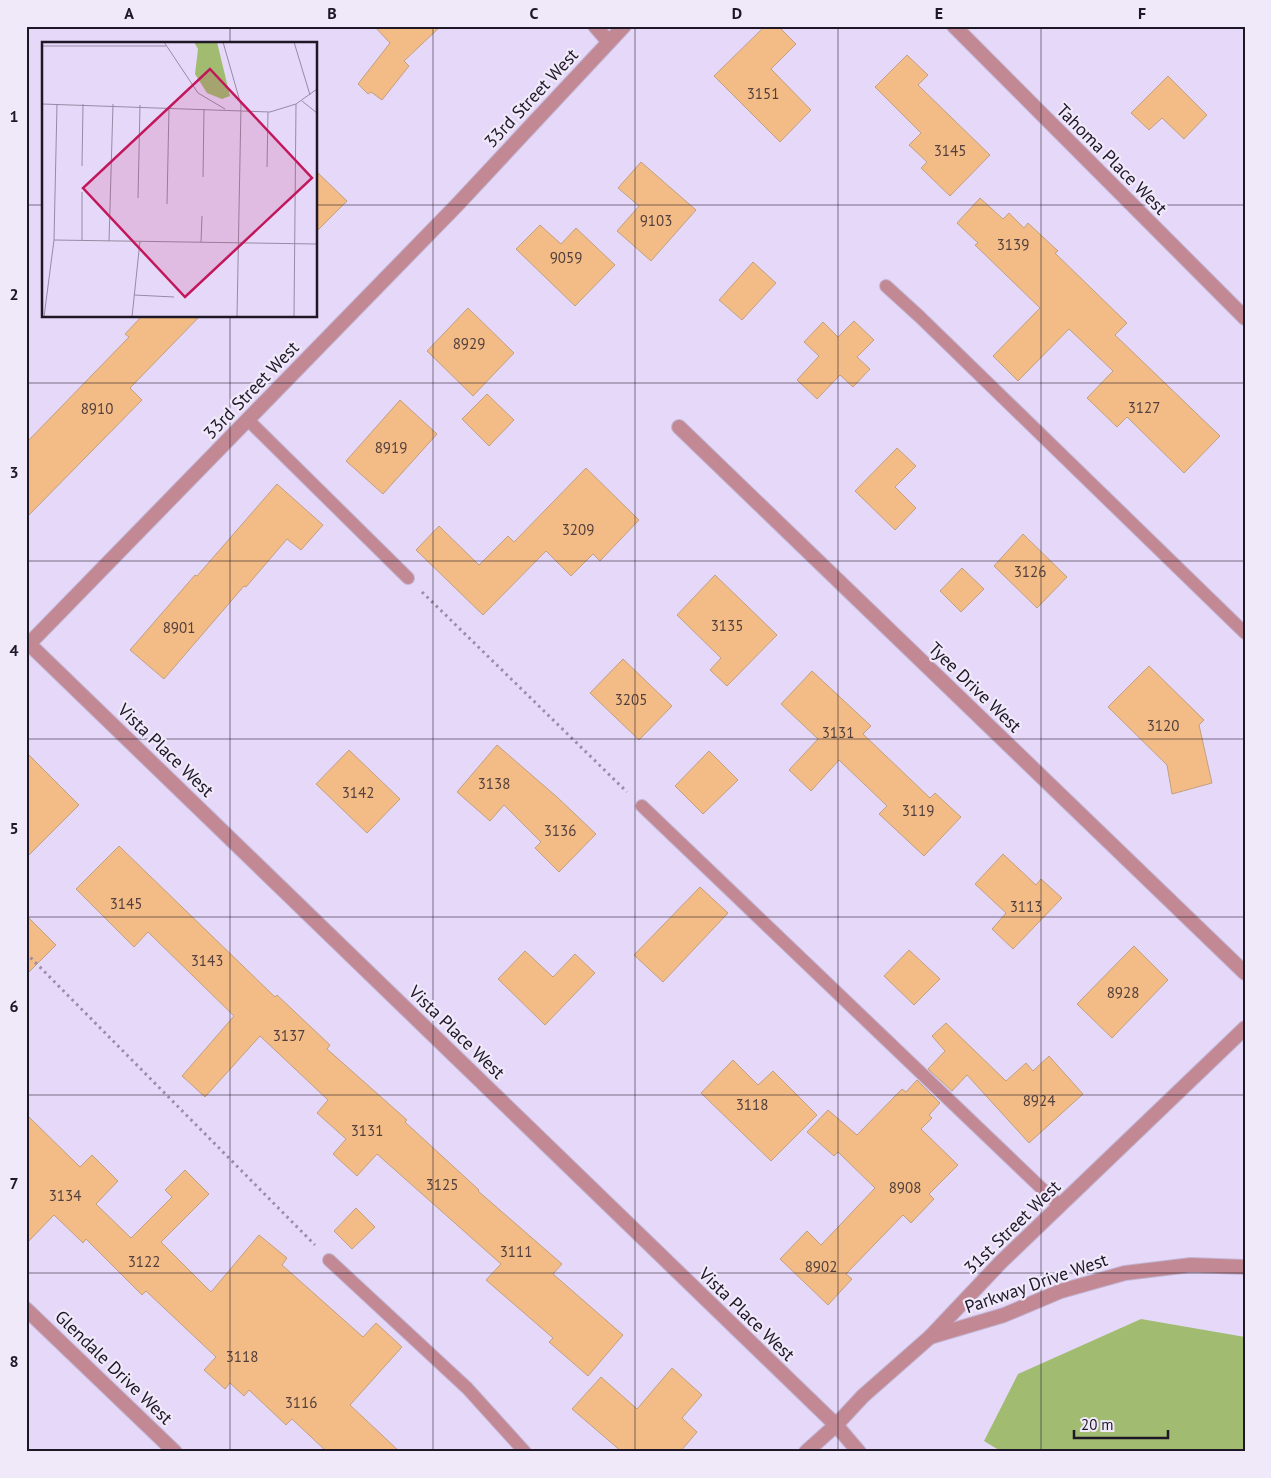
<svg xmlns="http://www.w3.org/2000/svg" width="1271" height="1478" font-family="'PT Sans',sans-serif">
<rect width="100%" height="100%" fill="#e6d8f9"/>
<!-- green -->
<path fill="#a1bc71" d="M1141,1319L1245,1337V1452H1002L984,1441L1018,1374Z"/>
<!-- building -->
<g fill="#f3bb85" stroke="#c1a081">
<path d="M374,26H441L404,61L409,66L382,100L371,92L368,94L358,84L390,43Z"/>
<path d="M765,26H778L796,44L771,69L811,110L780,142L714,76Z"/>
<path d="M907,55L928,75L918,85L990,155L950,196L921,168L927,162L909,145L921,133L875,87Z"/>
<path d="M1168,76L1207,115L1184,139L1162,118L1149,130L1131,113Z"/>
<path d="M641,162L696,210L651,261L617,231L639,206L618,188Z"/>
<path d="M316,171L347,201L316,232Z"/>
<path d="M980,198L1003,219L1009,213L1024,228L1028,223L1058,251L1055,253L1127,323L1115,335L1220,436L1184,473L1127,417L1117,427L1087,398L1113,371L1069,329L1018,381L993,356L1040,308L975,245L978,243L957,223Z"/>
<path d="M540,225L561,244L576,228L615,265L575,306L516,249Z"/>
<path d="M753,262L776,283L742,320L719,300Z"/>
<path d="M468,308L514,353L473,396L427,351Z"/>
<path d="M142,316H200L130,388L142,400L26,518V443L129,337L125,334Z"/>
<path d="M854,321L874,340L857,357L870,369L853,387L840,375L817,399L797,380L819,356L804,342L823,322L838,337Z"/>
<path d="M487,394L514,420L489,446L462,419Z"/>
<path d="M400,400L437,434L383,494L346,461Z"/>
<path d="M897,448L916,466L895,487L916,508L895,530L855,491Z"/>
<path d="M586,468L639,520L600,561L593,554L571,576L546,551L483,615L416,550L439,526L479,565L508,536L514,542Z"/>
<path d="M277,484L323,525L301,550L287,539L246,587L244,586L164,679L130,650L195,575L197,576Z"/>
<path d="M1023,534L1067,577L1037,608L994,566Z"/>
<path d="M962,568L984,589L961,612L940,591Z"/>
<path d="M715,575L777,635L727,686L710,670L721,658L677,615Z"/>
<path d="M623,659L672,706L639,740L590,693Z"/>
<path d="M1149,666L1204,720L1199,725L1212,783L1172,794L1167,765L1108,707Z"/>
<path d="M812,671L871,726L863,734L930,798L935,793L961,817L924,856L879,814L887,806L839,760L811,791L789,770L818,739L781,704Z"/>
<path d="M497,745L557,797L596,834L559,872L535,848L541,842L504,805L490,821L457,792Z"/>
<path d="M349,750L400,799L367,833L316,784Z"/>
<path d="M709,751L738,780L703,814L675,786Z"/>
<path d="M26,752L79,805L26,858Z"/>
<path d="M119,846L275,997L277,995L330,1045L327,1049L407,1120L405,1122L479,1190L478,1191L562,1264L553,1274L623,1335L588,1376L549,1342L553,1338L486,1280L501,1264L377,1154L357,1176L333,1154L346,1139L317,1113L328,1100L260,1036L205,1097L182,1076L234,1016L148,932L134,947L76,889Z"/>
<path d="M1003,854L1036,885L1041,879L1062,898L1013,949L992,929L1006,913L975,884Z"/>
<path d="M700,887L728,913L663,982L634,955Z"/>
<path d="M26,915L56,945L26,975Z"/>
<path d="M1134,946L1168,980L1112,1038L1077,1004Z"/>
<path d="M909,950L940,979L914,1005L884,976Z"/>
<path d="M525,951L553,977L575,954L595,973L545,1025L498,979Z"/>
<path d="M946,1023L1006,1081L1026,1063L1033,1071L1049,1056L1083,1094L1029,1143L967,1075L952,1091L928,1069L945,1051L932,1036Z"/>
<path d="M733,1060L758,1085L773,1071L817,1115L771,1161L701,1093Z"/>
<path d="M917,1080L940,1103L929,1115L932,1118L921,1129L958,1165L929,1194L934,1199L911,1223L903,1215L846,1274L852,1279L828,1305L780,1259L807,1231L821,1245L875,1188L838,1152L834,1156L807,1132L828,1110L857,1135L902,1089L906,1092Z"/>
<path d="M26,1114L80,1167L92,1155L118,1181L96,1204L131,1238L172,1197L165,1190L185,1170L209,1194L161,1242L211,1292L259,1235L287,1258L282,1265L363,1337L376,1323L402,1347L350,1405L400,1452H327L292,1419L286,1425L249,1390L244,1396L230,1383L225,1389L204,1370L216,1357L146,1291L142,1295L86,1239L83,1243L54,1215L26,1244Z"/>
<path d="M356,1208L375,1227L352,1249L334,1231Z"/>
<path d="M672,1368L702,1395L682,1418L697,1432L680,1452H622L572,1409L601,1377L637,1409Z"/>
</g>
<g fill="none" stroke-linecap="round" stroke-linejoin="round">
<!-- service casing -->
<g stroke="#c2b5d3" stroke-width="14">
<g id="service">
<path d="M886,286L920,317L1245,633"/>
<path d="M248,420L408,578"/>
<path d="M642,806L1060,1206"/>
<path d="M329,1260L467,1388L525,1452"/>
</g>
</g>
<!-- minor casing -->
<g stroke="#c2b5d3" stroke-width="16">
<g id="minor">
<path d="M595,26L609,42"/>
<path d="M954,26L1245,318"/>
<path d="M679,427L1245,973"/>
<path d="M26,641L836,1425L859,1452"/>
<path d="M26,647L457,205L624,26"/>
<path d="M26,1309L175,1452"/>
<path d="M930,1337L1004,1315L1061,1291L1125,1273L1191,1265L1245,1267"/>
</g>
</g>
<!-- tertiary casing -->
<g stroke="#c2b5d3" stroke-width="16">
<path id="tertiary" d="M806,1452L836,1425L863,1396L930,1337L1001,1262L1245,1028"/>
</g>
<!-- path -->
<g stroke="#998da8" stroke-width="3" stroke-dasharray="2.5 4" stroke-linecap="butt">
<path d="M422,592L627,792"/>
<path d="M26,953L315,1245"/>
</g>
<!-- service -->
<use href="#service" stroke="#c28995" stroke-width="12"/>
<!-- minor -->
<use href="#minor" stroke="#c28995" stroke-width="14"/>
<!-- tertiary -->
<use href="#tertiary" stroke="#c28995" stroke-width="14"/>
</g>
<!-- grid -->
<path fill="none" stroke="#1e1726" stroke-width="1" stroke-opacity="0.55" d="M230,26V44M433,26V1452M635,26V1452M838,26V1452M1041,26V1452M26,205H44M316,205H1245M230,316V1452M26,383H1245M26,561H1245M26,739H1245M26,917H1245M26,1095H1245M26,1273H1245"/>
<g text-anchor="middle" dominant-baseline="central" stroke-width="4.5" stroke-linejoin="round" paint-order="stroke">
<!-- number labels -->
<g font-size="15" fill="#53403e">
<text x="763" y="93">3151</text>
<text x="950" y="150">3145</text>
<text x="656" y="220">9103</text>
<text x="1013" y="244">3139</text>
<text x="566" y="257">9059</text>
<text x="469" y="343">8929</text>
<text x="1144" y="407">3127</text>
<text x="97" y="408">8910</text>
<text x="391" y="447">8919</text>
<text x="578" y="529">3209</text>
<text x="1030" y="571">3126</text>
<text x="727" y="625">3135</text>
<text x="179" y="627">8901</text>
<text x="631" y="699">3205</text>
<text x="1163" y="725">3120</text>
<text x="838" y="732">3131</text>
<text x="494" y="783">3138</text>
<text x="358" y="792">3142</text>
<text x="918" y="810">3119</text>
<text x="560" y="830">3136</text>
<text x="126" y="903">3145</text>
<text x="1026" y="906">3113</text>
<text x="207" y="960">3143</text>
<text x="1123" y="992">8928</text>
<text x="289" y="1035">3137</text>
<text x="1039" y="1100">8924</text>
<text x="752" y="1104">3118</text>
<text x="367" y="1130">3131</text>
<text x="442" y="1184">3125</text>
<text x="905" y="1187">8908</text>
<text x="65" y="1195">3134</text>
<text x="516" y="1251">3111</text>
<text x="144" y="1261">3122</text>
<text x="821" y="1266">8902</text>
<text x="242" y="1356">3118</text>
<text x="301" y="1402">3116</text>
</g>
<!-- street labels -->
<g font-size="18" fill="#1e1726" stroke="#f0e9fa">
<text transform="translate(531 98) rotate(-47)">33rd Street West</text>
<text transform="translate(1112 159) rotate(45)">Tahoma Place West</text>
<text transform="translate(251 390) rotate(-46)">33rd Street West</text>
<text transform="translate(975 687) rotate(44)">Tyee Drive West</text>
<text transform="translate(166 750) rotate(44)">Vista Place West</text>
<text transform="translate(457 1032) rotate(44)">Vista Place West</text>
<text transform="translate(1012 1227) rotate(-44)">31st Street West</text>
<text transform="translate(1036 1283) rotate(-19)">Parkway Drive West</text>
<text transform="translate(747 1314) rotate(44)">Vista Place West</text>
<text transform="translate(114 1367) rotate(44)">Glendale Drive West</text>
</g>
</g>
<!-- overview -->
<g transform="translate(42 42)">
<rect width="275" height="275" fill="#e6d8f9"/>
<path d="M152,0H175L188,54L180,57L165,51L153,32L156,7Z" fill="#a1bc71"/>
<path fill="none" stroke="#968ba5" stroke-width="1" d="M122,0L156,51L183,67M181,0L199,63L195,275M252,0L268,53M0,4H124M260,59L275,71M0,62L228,70L254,62L275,47M40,124L41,62M225,125L226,70M161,135L162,67M96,156L98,63M125,162L127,65M12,198L275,202M40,198V150M67,199L71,62M159,200L160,174M92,253L132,255M2,275L12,198L15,62M90,275L98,199M252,275L254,62"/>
<path fill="#c2185b" fill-opacity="0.15" stroke="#c2185b" stroke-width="2.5" d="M168,27L270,136L143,255L41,146Z"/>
<rect width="275" height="275" fill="none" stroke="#1e1726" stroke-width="2.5"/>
</g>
<!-- border -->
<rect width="1271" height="1478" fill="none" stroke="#f0e9fa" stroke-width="55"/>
<!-- scale -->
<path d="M1074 1430v8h94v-8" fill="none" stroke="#1e1726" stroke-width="2.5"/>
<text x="1081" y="1430" font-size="15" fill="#1e1726" stroke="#f0e9fa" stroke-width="4" paint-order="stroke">20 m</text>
<rect x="28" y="28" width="1216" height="1422" fill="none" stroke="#1e1726" stroke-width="2"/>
<g font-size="16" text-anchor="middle" font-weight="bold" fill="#1e1726">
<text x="129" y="19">A</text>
<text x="332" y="19">B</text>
<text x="534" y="19">C</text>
<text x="737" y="19">D</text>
<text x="939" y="19">E</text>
<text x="1142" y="19">F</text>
<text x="14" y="122">1</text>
<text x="14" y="300">2</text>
<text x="14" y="478">3</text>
<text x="14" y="656">4</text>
<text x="14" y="834">5</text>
<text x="14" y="1012">6</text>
<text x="14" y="1189">7</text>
<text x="14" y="1367">8</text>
</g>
</svg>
